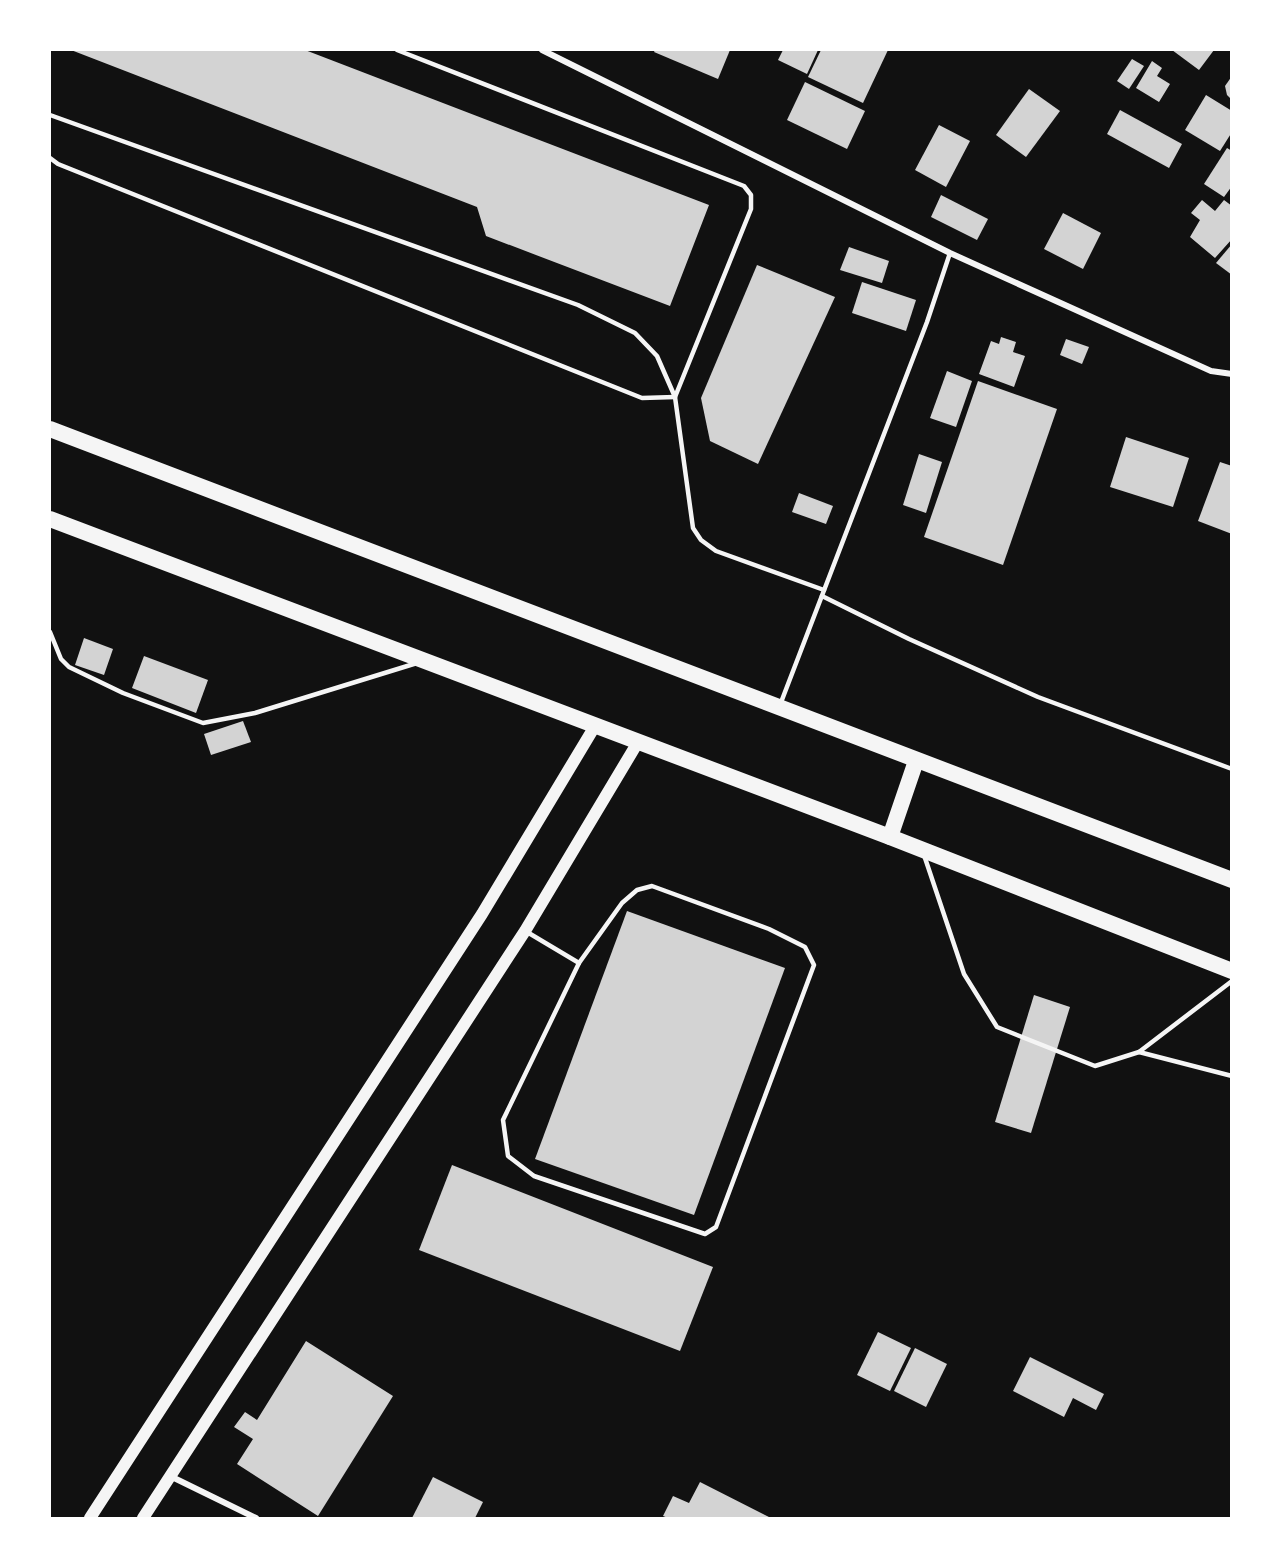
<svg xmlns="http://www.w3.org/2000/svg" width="1281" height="1568" font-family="'PT Sans Narrow',sans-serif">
<rect width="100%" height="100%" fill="#111"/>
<!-- building -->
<g fill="#d3d3d3">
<path d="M71,50H305L709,205L670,306L486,236L477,207Z"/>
<path d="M655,50H730L718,79L654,52Z"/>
<path d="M783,50H818L807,74L778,60Z"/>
<path d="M821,50H888L863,103L808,77Z"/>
<path d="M1172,50H1214L1199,70Z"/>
<path d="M1132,59L1144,66L1129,89L1117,81Z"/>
<path d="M1152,61L1162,68L1157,76L1170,84L1159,102L1136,88Z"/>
<path d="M1232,76V100L1227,95L1225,86Z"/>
<path d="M805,82L865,111L847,149L787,120Z"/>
<path d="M1029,89L1060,111L1026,157L996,135Z"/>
<path d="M1206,95L1232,111V132L1220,151L1185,130Z"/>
<path d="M1120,110L1182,144L1169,168L1107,134Z"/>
<path d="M939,125L970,141L946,187L915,170Z"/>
<path d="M1227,148L1232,151V186L1224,197L1204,184Z"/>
<path d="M941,195L988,219L977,240L931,217Z"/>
<path d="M1202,200L1215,211L1224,200L1232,206V239L1215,258L1190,237L1200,220L1191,213Z"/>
<path d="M1063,213L1101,233L1083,269L1044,249Z"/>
<path d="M1232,244V275L1216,263Z"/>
<path d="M849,247L889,261L882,283L840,270Z"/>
<path d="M757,265L835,297L758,464L710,441L701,398Z"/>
<path d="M862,282L916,300L906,331L852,313Z"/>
<path d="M1001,337L1016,342L1013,352L1025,356L1014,387L979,374L991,341L999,344Z"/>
<path d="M1066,339L1089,347L1082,364L1060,355Z"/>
<path d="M947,371L972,381L956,427L930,418Z"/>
<path d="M978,381L1057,409L1003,565L924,537Z"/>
<path d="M1126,437L1189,458L1173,507L1110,487Z"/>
<path d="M919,454L942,462L926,513L903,505Z"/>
<path d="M1220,462L1232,466V534L1198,521Z"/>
<path d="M799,493L833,506L826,524L792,512Z"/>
<path d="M84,638L113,649L104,675L75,665Z"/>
<path d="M144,656L208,680L196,713L132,688Z"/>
<path d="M243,721L251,742L211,755L204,734Z"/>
<path d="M627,911L785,968L694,1215L535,1159Z"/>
<path d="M1034,995L1070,1007L1031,1133L995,1122Z"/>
<path d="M452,1165L713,1267L680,1351L419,1250Z"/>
<path d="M878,1332L911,1348L890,1391L857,1375Z"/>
<path d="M306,1341L393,1396L318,1516L237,1464L253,1439L234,1427L245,1412L257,1420Z"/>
<path d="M915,1348L947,1364L926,1407L894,1391Z"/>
<path d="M1030,1357L1104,1394L1096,1410L1073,1398L1064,1417L1013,1391Z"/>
<path d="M433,1477L483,1502L475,1518H412Z"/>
<path d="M700,1482L771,1518H668L663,1516L673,1496L689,1503Z"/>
</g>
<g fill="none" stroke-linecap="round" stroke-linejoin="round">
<!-- service -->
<g stroke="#f5f5f5" stroke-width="4.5">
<path d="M397,50L744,186L751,195V209L675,397"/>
<path d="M50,115L578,305L635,333L657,356L675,397L693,528L701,540L716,551L824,590"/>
<path d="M50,158L58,164L642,398L675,397"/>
<path d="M822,596L909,639L1038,697L1232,769"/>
<path d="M50,632L61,659L69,667L123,693L203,723L255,713L417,663"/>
<path d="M780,705L927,322L950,253"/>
<path d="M924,855L964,974L997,1027L1095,1066L1139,1052L1232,1076"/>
<path d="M652,886L769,929L805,947L814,965L716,1227L705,1234L534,1176L508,1156L503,1120L579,963L622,903L637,890Z"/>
<path d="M527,932L579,963"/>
<path d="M1139,1052L1232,981"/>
</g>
<!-- minor -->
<g stroke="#f5f5f5" stroke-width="6">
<path d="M542,50L950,253L1211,371L1232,374"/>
<path d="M170,1476L256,1518"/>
</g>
<!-- secondary -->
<g stroke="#f5f5f5" stroke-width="12">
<path d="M90,1518L482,914L595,726"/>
<path d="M143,1518L525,931L638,742"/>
</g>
<!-- trunk -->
<g stroke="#f5f5f5" stroke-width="16">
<path d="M50,429L1232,880"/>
<path d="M50,519L890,837L1232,971"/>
<path d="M890,837L916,761"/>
</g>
</g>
<!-- border -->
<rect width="1281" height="1568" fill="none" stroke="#ffffff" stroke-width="102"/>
</svg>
